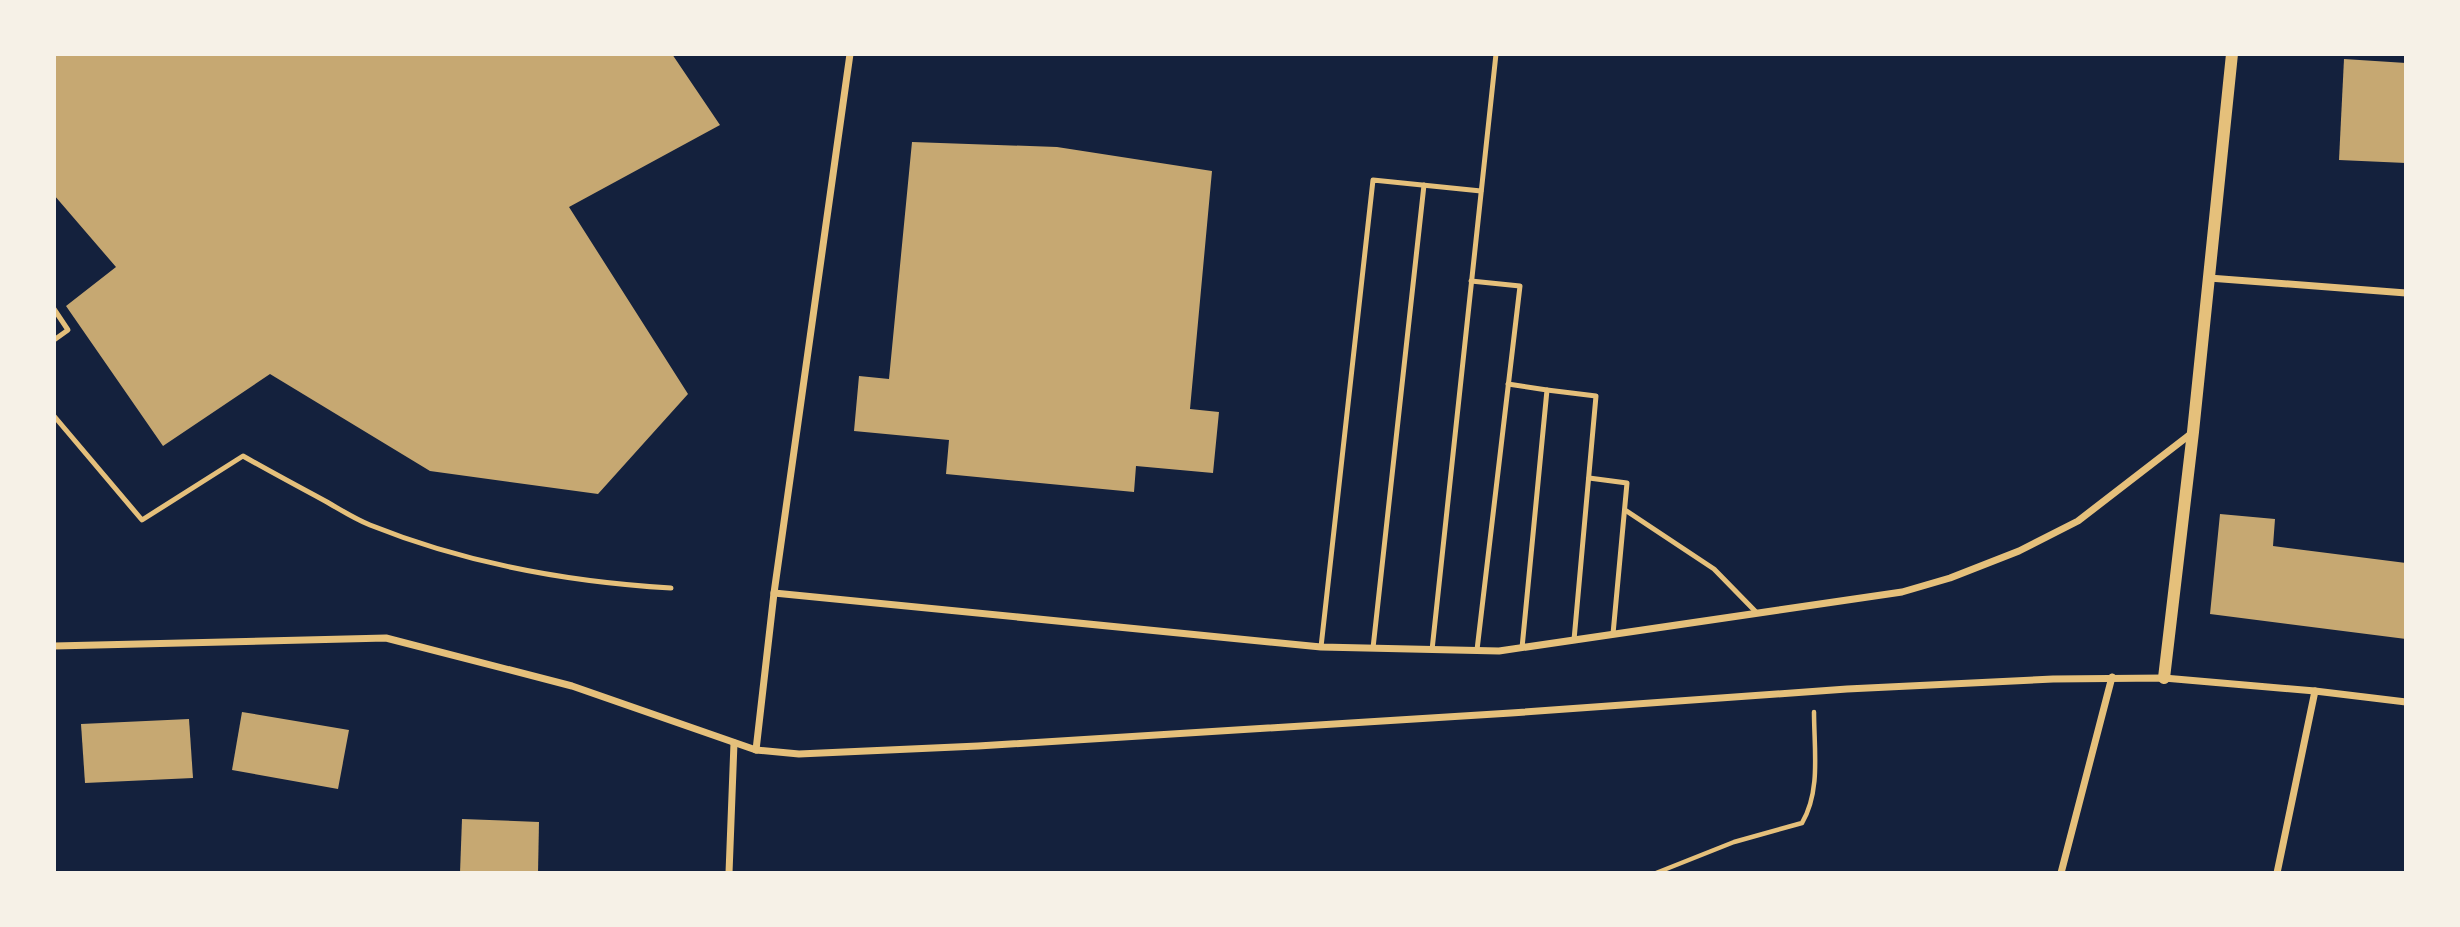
<svg xmlns="http://www.w3.org/2000/svg" width="2460" height="927" font-family="Cabin,sans-serif">
<rect width="100%" height="100%" fill="#14213d"/>
<!-- building -->
<g fill="#c6a872">
<path d="M54,54H672L720,125L569,207L688,394L598,494L430,471L270,374L163,446L66,306L116,267L54,195Z"/>
<path d="M2344,59L2406,63V163L2339,160Z"/>
<path d="M912,142L1057,147L1212,171L1190,409L1219,412L1213,473L1136,466L1134,492L946,474L949,440L854,431L859,376L889,379Z"/>
<path d="M2220,514L2275,519L2273,546L2406,563V639L2210,614Z"/>
<path d="M242,712L349,730L338,789L232,770Z"/>
<path d="M189,719L193,778L85,783L81,724Z"/>
<path d="M462,819L539,822L538,873H460Z"/>
</g>
<g fill="none" stroke-linecap="round" stroke-linejoin="round">
<!-- path -->
<path stroke="#e5c07b" stroke-width="4.5" d="M1656,873L1734,842L1802,823C1821,791 1814,749 1814,712"/>
<!-- service -->
<g stroke="#e5c07b" stroke-width="5">
<path d="M1471,281L1520,286L1477,650"/>
<path d="M54,309L68,330L54,340"/>
<path d="M1508,384L1547,390L1522,648"/>
<path d="M1547,390L1596,396L1574,640"/>
<path d="M54,416L142,520L243,456C271,472 299,487 327,502C341,510 355,519 370,525C467,564 568,582 671,588"/>
<path d="M1589,478L1627,483L1613,634"/>
<path d="M1625,510L1714,569L1757,613"/>
<path d="M1321,647L1373,180L1481,191"/>
<path d="M1373,648L1424,185"/>
<path d="M1432,650L1496,54"/>
</g>
<!-- minor -->
<g stroke="#e5c07b" stroke-width="7">
<path d="M2209,278L2406,293"/>
<path d="M774,593L1321,647L1499,651L1902,592L1950,578L2019,551L2078,521L2192,433"/>
<path d="M54,646L386,638L572,686L756,750L799,754L978,746L1511,713L1847,689L2053,679L2164,678L2315,691L2406,702"/>
<path d="M756,750L774,593L850,54"/>
<path d="M729,873L734,743"/>
<path d="M2061,873L2112,677"/>
<path d="M2277,873L2315,691"/>
</g>
<!-- tertiary -->
<path stroke="#e5c07b" stroke-width="12" d="M2164,678L2193,432L2232,54"/>
</g>
<!-- border -->
<rect width="2460" height="927" fill="none" stroke="#f6f1e7" stroke-width="112"/>
</svg>
